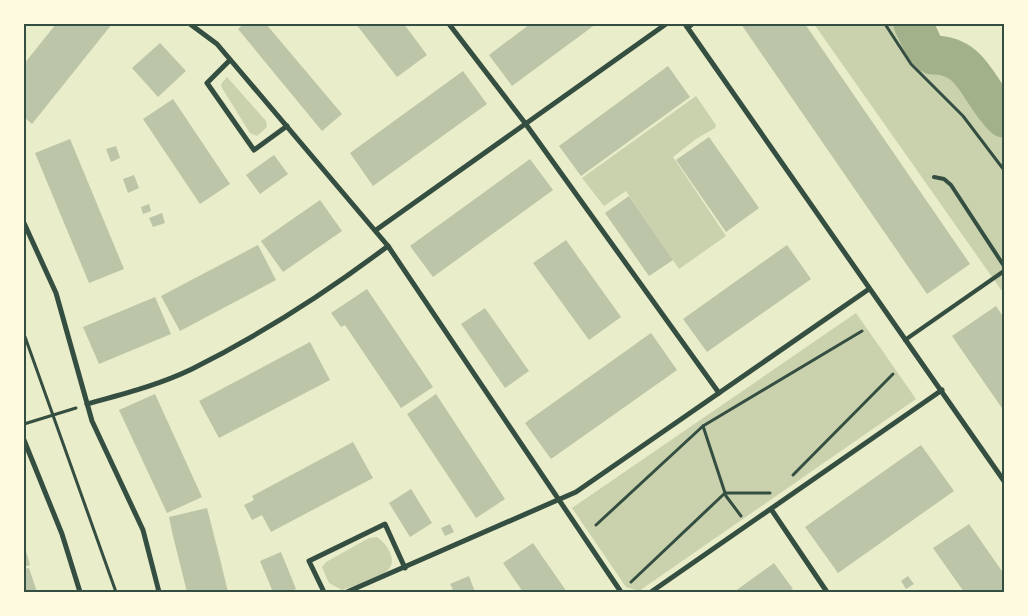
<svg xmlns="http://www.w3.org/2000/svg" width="1028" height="616" font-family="Roboto,sans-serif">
<rect width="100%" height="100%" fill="#e9edc9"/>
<!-- green -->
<g fill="#cad2ad">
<path d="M814,24H915L1004,137V294Z"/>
<path d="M227,77L266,121L267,127L257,136L250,133L222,88L221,84Z"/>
<path d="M696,96L716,125L715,128L696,139L673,157L726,236L679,269L626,191L604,206L582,178Z"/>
<path d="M856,313L916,399L639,591L626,587L572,508Z"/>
<path d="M377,537C387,544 399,561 387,571C379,579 353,586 342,590L329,583L322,567L326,562L369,538Z"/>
</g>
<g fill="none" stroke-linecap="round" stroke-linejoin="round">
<!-- river -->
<path stroke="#a3b18a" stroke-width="39" d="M913,24L924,47L932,55C974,54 978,93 1004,118"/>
</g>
<!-- building -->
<g fill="#bcc5a7">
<path d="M56,24H112L32,124L24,117V64Z"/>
<path d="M244,24H266L342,114L322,131L238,29Z"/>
<path d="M356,24H404L427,55L397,77Z"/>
<path d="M530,24H596L512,86L489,55Z"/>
<path d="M741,24H805L970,264L927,294Z"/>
<path d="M160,43L186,71L158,97L132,68Z"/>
<path d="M668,66L690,97L581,176L559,146Z"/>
<path d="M463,71L487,104L373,186L350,153Z"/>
<path d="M173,99L230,184L200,204L143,119Z"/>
<path d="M709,137L759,208L726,232L676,160Z"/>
<path d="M70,139L124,269L89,283L35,153Z"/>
<path d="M116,146L120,158L111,162L106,149Z"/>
<path d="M274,155L288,174L260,194L246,175Z"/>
<path d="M530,159L553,190L433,277L410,246Z"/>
<path d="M134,175L139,188L128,193L123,179Z"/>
<path d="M629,196L673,260L649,276L605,213Z"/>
<path d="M320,200L342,231L283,272L261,241Z"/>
<path d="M149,204L151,211L143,214L141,207Z"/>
<path d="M162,213L165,223L153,227L149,218Z"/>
<path d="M566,240L621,317L589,340L533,263Z"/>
<path d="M258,245L276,280L180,331L161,296Z"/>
<path d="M787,245L811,279L707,352L683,319Z"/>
<path d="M367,289L433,387L401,408L345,325L341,327L331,313Z"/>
<path d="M155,297L171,334L99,364L83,327Z"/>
<path d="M996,306L1004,318V411L952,336Z"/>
<path d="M485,308L529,371L505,388L461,324Z"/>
<path d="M651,333L677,370L551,459L525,423Z"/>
<path d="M310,342L330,380L219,438L199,401Z"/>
<path d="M155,394L202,497L167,513L119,410Z"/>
<path d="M436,394L505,499L476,518L407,414Z"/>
<path d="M353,442L373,478L271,532L262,515L252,520L244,505L254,500L252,496Z"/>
<path d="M921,445L954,491L838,573L805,527Z"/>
<path d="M411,489L432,523L410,537L389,503Z"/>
<path d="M207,508L221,563L228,592H187L173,536L169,517Z"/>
<path d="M450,524L454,532L445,536L441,528Z"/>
<path d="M969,524L1004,574V592H964L933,548Z"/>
<path d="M533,543L544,559L567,592H523L514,579L503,563Z"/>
<path d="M24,544L30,565L24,567Z"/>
<path d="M281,552L296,589L289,592H273L260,561Z"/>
<path d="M774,563L793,589L788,592H734Z"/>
<path d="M29,568L37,592H24V569Z"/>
<path d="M469,576L475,592H445L453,589L450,584Z"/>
<path d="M908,576L914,584L906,589L901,581Z"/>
</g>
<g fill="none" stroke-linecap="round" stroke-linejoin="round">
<!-- path -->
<g stroke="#344e41" stroke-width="3">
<path d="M885,24L911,64L963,116L1004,170"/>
<path d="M24,334L116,592"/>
<path d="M24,424L76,408"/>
<path d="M703,426L726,496L741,516"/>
<path d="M793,475L893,374"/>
<path d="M596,525L703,426L862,331"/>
<path d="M631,582L725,493H770"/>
</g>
<!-- service -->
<g stroke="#344e41" stroke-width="4">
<path d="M688,28L693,24"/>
<path d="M934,177L944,179L951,185L1004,266"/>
<path d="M905,340L1004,271"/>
</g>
<!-- minor -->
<g stroke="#344e41" stroke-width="5">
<path d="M190,24L217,44L388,246L621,592"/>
<path d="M449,24L525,123L719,393"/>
<path d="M685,24L1004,481"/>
<path d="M230,60L207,83L254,150L287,126"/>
<path d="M24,223L56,293L92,421L143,530L159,592"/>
<path d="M376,230L666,24"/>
<path d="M87,404C123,394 159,385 192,369C260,335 327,292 388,246"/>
<path d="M24,440L62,534L80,592"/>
<path d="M771,509L827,592"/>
<path d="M324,592L309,561L385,524L405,568"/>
<path d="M347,592L576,492L869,289"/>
<path d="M651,592L942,390"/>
</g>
</g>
<!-- border -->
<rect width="1028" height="616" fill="none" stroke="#fefae0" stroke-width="50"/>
<rect x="25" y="25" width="978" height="566" fill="none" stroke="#344e41" stroke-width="2"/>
</svg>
